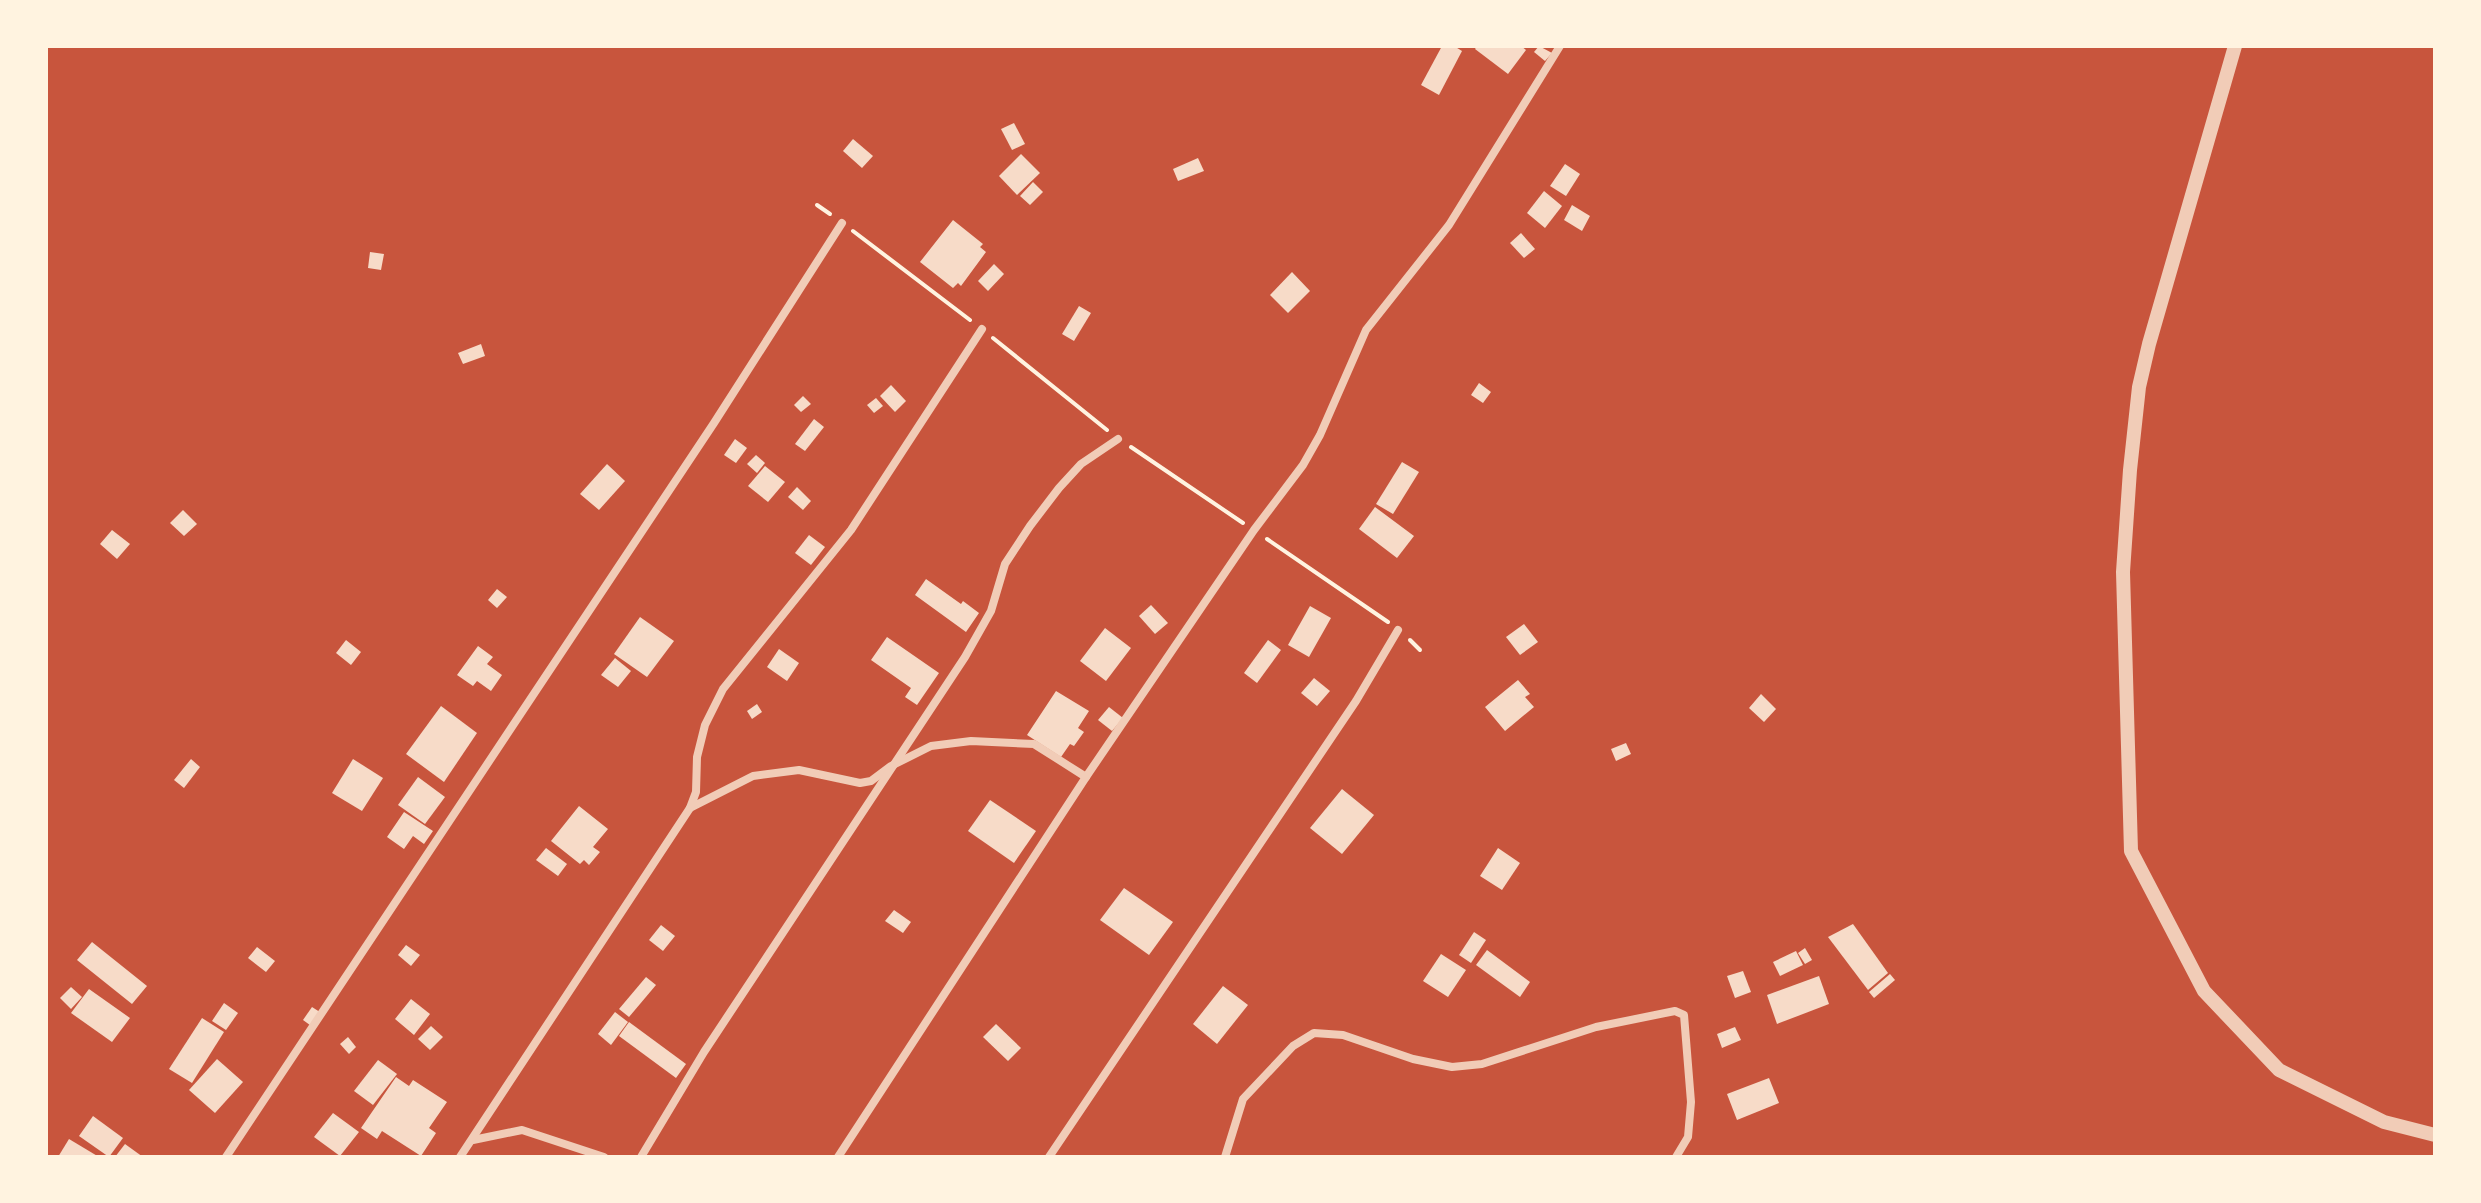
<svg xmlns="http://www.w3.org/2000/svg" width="2481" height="1203" font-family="'IBM Plex Sans',sans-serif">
<rect width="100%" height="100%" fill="#c8553d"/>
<!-- building -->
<g fill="#f7dbc8">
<path d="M1442,46H1454L1462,51L1439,95L1421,85Z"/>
<path d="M1477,46H1521L1526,50L1508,74L1475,49Z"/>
<path d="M1539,46L1552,53L1545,61L1534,52Z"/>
<path d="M1014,123L1025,144L1012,150L1001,129Z"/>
<path d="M853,139L873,156L862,168L843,151Z"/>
<path d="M1021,154L1040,173L1017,195L999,176Z"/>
<path d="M1198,158L1204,171L1178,181L1173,169Z"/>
<path d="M1565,164L1580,174L1566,196L1550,186Z"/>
<path d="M1033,182L1043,192L1030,205L1020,196Z"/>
<path d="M1544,191L1562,206L1545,228L1527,213Z"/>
<path d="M1572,205L1590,216L1582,231L1564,220Z"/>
<path d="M953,220L983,244L980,247L986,252L961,286L958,283L953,288L920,262Z"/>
<path d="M1521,233L1535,249L1524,258L1510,243Z"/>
<path d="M370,252L384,254L381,270L368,268Z"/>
<path d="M994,264L1004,274L988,291L978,281Z"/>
<path d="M1292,272L1310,291L1288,313L1270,295Z"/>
<path d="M1079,306L1091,313L1074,341L1062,334Z"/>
<path d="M481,344L485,356L463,364L458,353Z"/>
<path d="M1479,383L1491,392L1483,403L1471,395Z"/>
<path d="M891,385L906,401L895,412L880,396Z"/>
<path d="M803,396L811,404L801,412L794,405Z"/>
<path d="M876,398L883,406L874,413L867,405Z"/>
<path d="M814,419L824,427L805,451L795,444Z"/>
<path d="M735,439L747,448L736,463L724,455Z"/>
<path d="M756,455L765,463L757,473L747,464Z"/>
<path d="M1402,462L1419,472L1393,514L1376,504Z"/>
<path d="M607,464L625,481L599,510L580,494Z"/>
<path d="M765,466L785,482L768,502L748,486Z"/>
<path d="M797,487L811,501L803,510L788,497Z"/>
<path d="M1375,507L1414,536L1397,558L1359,529Z"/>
<path d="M183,510L197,524L184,536L170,523Z"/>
<path d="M112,530L130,544L117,559L100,544Z"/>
<path d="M809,535L825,547L811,565L795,553Z"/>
<path d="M926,579L961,604L963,601L979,613L966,632L915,595Z"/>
<path d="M497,589L507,597L497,608L488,600Z"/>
<path d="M1151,605L1168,623L1155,634L1139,616Z"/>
<path d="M1310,606L1331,618L1309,657L1288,645Z"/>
<path d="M640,617L674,641L647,677L614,654Z"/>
<path d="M1524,624L1538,642L1520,655L1506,637Z"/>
<path d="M1105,628L1131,648L1106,681L1080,661Z"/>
<path d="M887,637L939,673L917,705L905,697L911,688L871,660Z"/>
<path d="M346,640L361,652L351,665L336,653Z"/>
<path d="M1268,640L1281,650L1257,683L1244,673Z"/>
<path d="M478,646L493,657L487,664L502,675L491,691L477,681L473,686L457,675Z"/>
<path d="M779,649L799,663L787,681L767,667Z"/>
<path d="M615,658L631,671L618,687L601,675Z"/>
<path d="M1314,678L1330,691L1317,706L1301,693Z"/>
<path d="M1518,680L1530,694L1525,697L1534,707L1505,731L1485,707Z"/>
<path d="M1056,691L1089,711L1078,728L1084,732L1074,746L1070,744L1061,757L1027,735Z"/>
<path d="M1761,694L1776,709L1764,722L1749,708Z"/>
<path d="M757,704L762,712L752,719L747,711Z"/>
<path d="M441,706L477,733L444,782L406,754Z"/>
<path d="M1109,707L1123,718L1112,731L1098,720Z"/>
<path d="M1626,743L1631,754L1616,761L1611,749Z"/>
<path d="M191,759L200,767L184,788L174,780Z"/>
<path d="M353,759L383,778L362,811L332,793Z"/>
<path d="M418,777L445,797L425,824L398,805Z"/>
<path d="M1342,789L1374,815L1342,854L1310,828Z"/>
<path d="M990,800L1036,831L1014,863L968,831Z"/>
<path d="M579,806L608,829L593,847L600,852L589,865L584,860L580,864L551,841Z"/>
<path d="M404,812L433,831L424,844L413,836L404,849L387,837Z"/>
<path d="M546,848L567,864L558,876L536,860Z"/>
<path d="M1498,848L1520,863L1502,890L1480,876Z"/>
<path d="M1124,888L1173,922L1149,955L1100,920Z"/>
<path d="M894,910L911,922L903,933L885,921Z"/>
<path d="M1853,924L1888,973L1868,990L1828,937Z"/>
<path d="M661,925L675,936L663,951L649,940Z"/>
<path d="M1474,932L1486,940L1471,963L1459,955Z"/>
<path d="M92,942L147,986L132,1004L77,960Z"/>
<path d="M406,945L420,955L411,966L398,955Z"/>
<path d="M257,947L275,961L266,972L248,958Z"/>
<path d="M1805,948L1812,960L1805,964L1798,953Z"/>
<path d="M1487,950L1530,982L1520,997L1476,965Z"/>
<path d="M1796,951L1803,965L1780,976L1773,962Z"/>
<path d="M1441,954L1466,970L1448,997L1423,981Z"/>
<path d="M1743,971L1751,992L1735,998L1727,976Z"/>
<path d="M1890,974L1895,980L1874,998L1869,992Z"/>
<path d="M1819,976L1829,1004L1777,1024L1767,995Z"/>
<path d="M646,977L656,985L629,1017L619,1009Z"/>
<path d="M1223,986L1248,1005L1217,1044L1193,1024Z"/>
<path d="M71,987L82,997L71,1009L60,998Z"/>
<path d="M89,989L130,1018L112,1042L71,1013Z"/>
<path d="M411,999L430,1014L414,1035L395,1019Z"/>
<path d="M224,1003L238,1013L226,1030L212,1021Z"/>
<path d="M312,1007L323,1014L314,1028L303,1020Z"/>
<path d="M615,1012L628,1022L611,1045L598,1034Z"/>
<path d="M202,1018L224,1032L192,1083L169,1069Z"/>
<path d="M629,1022L686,1064L676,1078L619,1036Z"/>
<path d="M996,1024L1021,1048L1008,1061L983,1037Z"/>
<path d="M431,1026L443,1037L430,1050L418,1039Z"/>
<path d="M1735,1027L1741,1040L1722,1048L1717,1034Z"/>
<path d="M348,1037L356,1047L349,1054L340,1044Z"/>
<path d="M217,1059L243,1082L215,1113L189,1090Z"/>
<path d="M378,1060L397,1074L373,1105L354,1091Z"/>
<path d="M396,1077L409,1086L413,1080L447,1102L429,1128L436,1133L421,1156L382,1131L377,1139L361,1128Z"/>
<path d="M1769,1078L1779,1103L1737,1120L1727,1094Z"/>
<path d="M333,1113L359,1132L340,1156L314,1137Z"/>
<path d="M93,1116L123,1138L109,1157L79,1136Z"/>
<path d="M69,1139L99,1157H58Z"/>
<path d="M125,1144L143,1157H115Z"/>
</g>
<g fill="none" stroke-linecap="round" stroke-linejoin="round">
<!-- path -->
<g stroke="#fff3e0" stroke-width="4">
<path d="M817,205L830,214"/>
<path d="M853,231L970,320"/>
<path d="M993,338L1107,430"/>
<path d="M1131,447L1243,523"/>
<path d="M1267,539L1388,622"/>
<path d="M1410,640L1420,650"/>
</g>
<!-- minor -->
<g stroke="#f1ccb7" stroke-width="8">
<path d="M690,808L753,776L799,770L860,783L871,781L891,766L931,746L971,741L1034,744L1086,777"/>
<path d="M473,1140L522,1130L604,1157"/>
<path d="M226,1157L714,423L842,223"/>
<path d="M460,1157L690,808L696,792L697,757L705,725L723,689L851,530L982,329"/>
<path d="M641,1157L704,1052L965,657L991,611L1005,564L1030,526L1059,488L1081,464L1118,439"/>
<path d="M838,1157L1086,777L1254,530L1303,465L1320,435L1366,330L1449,225L1560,46"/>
<path d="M1049,1157L1356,701L1398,630"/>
<path d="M1225,1157L1243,1099L1293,1046L1314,1033L1343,1035L1413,1059L1452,1067L1482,1064L1596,1027L1675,1011L1684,1015L1691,1102L1688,1137L1676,1157"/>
</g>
<!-- tertiary -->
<path stroke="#f1ccb7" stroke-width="14" d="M2235,46L2149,344L2139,387L2130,470L2123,572L2131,851L2204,991L2279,1070L2384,1122L2435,1135"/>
</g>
<!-- border -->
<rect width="2481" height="1203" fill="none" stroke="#fff3e0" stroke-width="96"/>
</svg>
